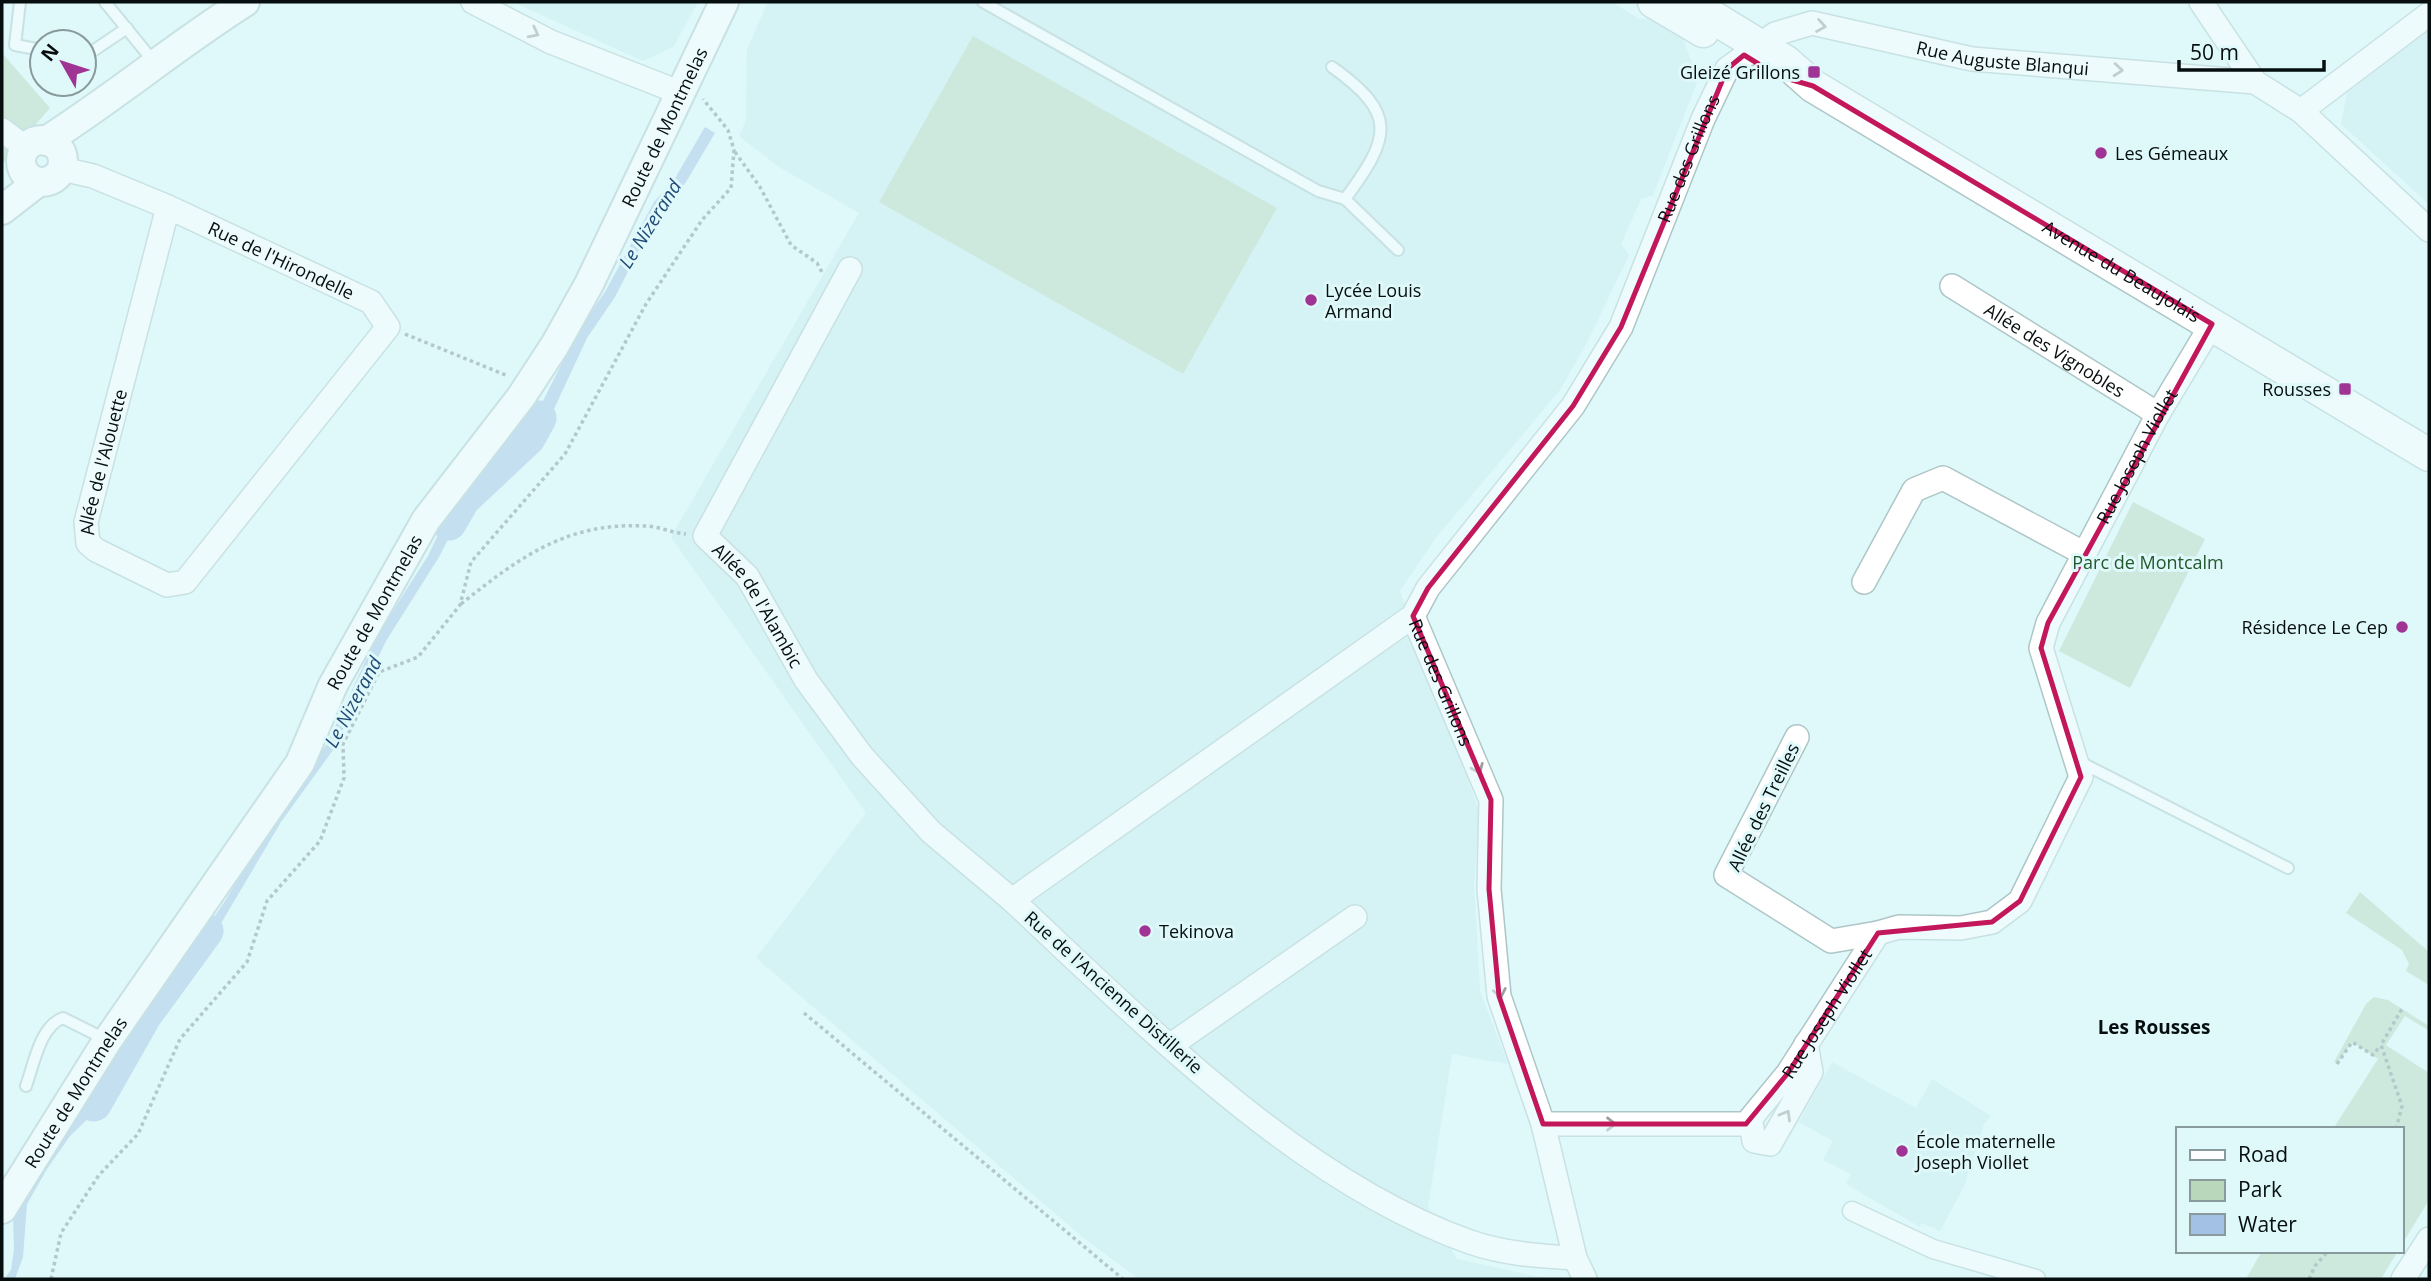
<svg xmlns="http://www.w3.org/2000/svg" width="2431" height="1281" font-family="'Open Sans',sans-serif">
<rect width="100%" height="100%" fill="#dff8f9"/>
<!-- built -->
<g fill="#caecee">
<path d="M513,2H698L673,47L643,61Z"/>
<path d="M768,2H1612L1639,19L1650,18L1683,39L1698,80L1653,195L1641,199L1621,244L1629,255L1585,346L1560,390L1435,539L1400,591L1480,813L1474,884L1480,991L1508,1064L1452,1054L1428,1207L1457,1259L1548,1279H1139L1084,1238L756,958L866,813L671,537L859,213L779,167L739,136L746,121L747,49Z"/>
<path d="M2429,29V204L2341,124L2347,93Z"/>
<path d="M1832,1062L1916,1108L1932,1079L1991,1116L1984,1124L1964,1186L1940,1231L1922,1223L1920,1227L1846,1184L1851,1174L1823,1160L1833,1141L1799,1122Z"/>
</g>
<!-- green -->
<g fill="#b9d7bb">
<path d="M973,36L1277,208L1183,374L879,202Z"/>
<path d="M2,53L50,108L2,164Z"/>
<path d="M2133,502L2205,539L2130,688L2059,651Z"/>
<path d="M2360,892L2429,952V985L2406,971L2409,964L2402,950L2346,913Z"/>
<path d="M2374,997L2388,1000L2429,1026L2428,1030L2405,1016L2386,1045L2429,1073V1200L2401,1246V1129H2333L2378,1059L2352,1042L2337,1064L2334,1062L2366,1004Z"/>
<path d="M2262,1251H2398L2381,1279H2246Z"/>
</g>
<!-- water -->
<path fill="#a3c1e4" d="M705,127L715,133L686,182L647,234L615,297L587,338L553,411L532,442L495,463L471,495L439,557L386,641L333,750L281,822L217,930L201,950L177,970L148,1012L118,1064L106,1101L70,1136L47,1169L27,1204L23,1257L15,1279H4L11,1270L14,1249L13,1213L66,1123L96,1096L112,1053L168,969L204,932L225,901L291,791L327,744L378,634L428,556L453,503L499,448L520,437L532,423L579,329L605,292L654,202L674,180Z"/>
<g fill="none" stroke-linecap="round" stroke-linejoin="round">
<!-- river -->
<g stroke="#a3c1e4" stroke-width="35">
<path d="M449,523L463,499L528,438L539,418"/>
<path d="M94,1104L144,1016L206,931"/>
</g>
<!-- service casing -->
<g stroke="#aec6c7" stroke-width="14">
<g id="service">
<path d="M20,2L15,45L42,50"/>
<path d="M105,2L154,62"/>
<path d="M983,2L1318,191L1345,199L1398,250"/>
<path d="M84,57L127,28"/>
<path d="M1332,67C1398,114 1391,137 1345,199"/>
<path d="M2078,761L2288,868"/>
<path d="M26,1086C34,1064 40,1026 63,1018L105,1039"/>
</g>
</g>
<!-- pedestrian casing -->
<g stroke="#aec6c7" stroke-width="21">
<path id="pedestrian" d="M1852,1211L1933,1249L2036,1279"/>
</g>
<!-- minor casing -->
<g stroke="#aec6c7" stroke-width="26">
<g id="minor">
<path d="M473,2L551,42L681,93"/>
<path d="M2201,2L2255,82L2301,111L2429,230"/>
<path d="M2301,111L2429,14"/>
<path d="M2,130L26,148"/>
<path id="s1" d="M62,169L93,176L168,207L371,302L388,327L185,582L167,585L96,550L88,543L86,522L168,207"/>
<path id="s2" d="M850,269L705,536L747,576L806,680L862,756L931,832L1012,900"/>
<path id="s3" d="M1952,286L2158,414"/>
<path d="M1864,582L1914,490L1943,478L2085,554"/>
<path id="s4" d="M1413,616L1491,800L1489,889L1499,996L1543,1124L1575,1258L1585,1279"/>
<path d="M1797,737L1726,875L1831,941L1878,933"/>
<path d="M1171,1045L1355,917"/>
<path d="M1751,1122L1754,1141L1770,1144L1811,1072L1806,1044"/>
<path id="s5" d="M1543,1124H1746L1788,1073L1878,933L1899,927L1961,928L1992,922L2020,901L2081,777L2041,648L2048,623L2158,414L2212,324"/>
<path id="s6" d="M1575,1258C1539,1256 1505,1254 1470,1242C1298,1181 1144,1023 1012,900L1413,616L1428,588L1573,406L1621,327L1703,119L1727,69L1775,34L1812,23L1972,59L2255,82"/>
<path d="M2403,1279L2429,1239"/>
</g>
</g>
<!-- tertiary casing -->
<g stroke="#aec6c7" stroke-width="32">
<g id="tertiary">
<circle cx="42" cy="161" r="21"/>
<path d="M46,141C115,97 177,45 245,2"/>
<path d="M2,210L38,182"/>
<path id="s7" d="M2,1209L107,1041L300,763L333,685L426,520L521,397L555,345L589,284L724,2"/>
</g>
</g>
<!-- secondary casing -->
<g stroke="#aec6c7" stroke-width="35">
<g id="secondary">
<path d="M1654,2L1703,31"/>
<path id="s8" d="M1688,2L1786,62L1813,86L2429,455"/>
</g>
</g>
<!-- path -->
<g stroke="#7e8f90" stroke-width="3.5" stroke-dasharray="3.5 3.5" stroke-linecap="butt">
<path d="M735,152L760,187L791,245L817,263L823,274"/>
<path d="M405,334L508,376"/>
<path d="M461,604C519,558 566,522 644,526C658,526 672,533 686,534"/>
<path d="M804,1013L1123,1279"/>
<path d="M2337,1064L2352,1042L2373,1055L2380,1046"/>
<path d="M2396,1129L2402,1106L2381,1045L2403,1007"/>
<path d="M51,1279L61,1233L99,1175L138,1134L180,1039L247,962L267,901L320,841L344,778L343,744L379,672L418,657L460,605L471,562L565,454L646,304L702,220L731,188L734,150L728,130L703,99"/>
<path d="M2309,1279L2315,1266L2328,1251"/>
</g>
<!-- service -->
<use href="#service" stroke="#fff" stroke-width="10"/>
<!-- pedestrian -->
<use href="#pedestrian" stroke="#fff" stroke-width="18"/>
<!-- minor -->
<use href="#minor" stroke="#fff" stroke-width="23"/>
<!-- tertiary -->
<use href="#tertiary" stroke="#fff" stroke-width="28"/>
<!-- secondary -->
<use href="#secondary" stroke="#fff" stroke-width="32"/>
</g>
<!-- one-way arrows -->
<defs><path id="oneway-chevron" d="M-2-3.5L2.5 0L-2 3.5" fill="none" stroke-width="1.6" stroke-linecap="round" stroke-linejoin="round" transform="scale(1.75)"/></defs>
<g stroke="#9b9f9f">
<use href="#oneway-chevron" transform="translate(1821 26) rotate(10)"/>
<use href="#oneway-chevron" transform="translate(534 33) rotate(27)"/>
<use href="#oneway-chevron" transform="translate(2118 70) rotate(5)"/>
<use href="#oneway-chevron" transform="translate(1478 769) rotate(67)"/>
<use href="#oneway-chevron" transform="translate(1500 993) rotate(79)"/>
<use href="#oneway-chevron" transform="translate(1786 1115) rotate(-60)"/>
<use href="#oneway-chevron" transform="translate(1611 1124)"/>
</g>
<!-- marked area -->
<path d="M0 0H2431V1281H0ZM1744,55L1778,76L1813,86L2212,324L2048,623L2041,648L2081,777L2020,901L1992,922L1878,933L1788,1073L1746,1124H1543L1499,996L1489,889L1491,800L1413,616L1428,588L1573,406L1621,327L1727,69Z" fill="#dff8f9" fill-opacity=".55" fill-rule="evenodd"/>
<path fill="none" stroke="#c2185b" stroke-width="5" stroke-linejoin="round" d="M1744,55L1778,76L1813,86L2212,324L2048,623L2041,648L2081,777L2020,901L1992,922L1878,933L1788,1073L1746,1124H1543L1499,996L1489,889L1491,800L1413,616L1428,588L1573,406L1621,327L1727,69Z"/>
<!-- markers -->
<g fill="#9f3495" stroke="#dff8f9" stroke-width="2.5">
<rect x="1807" y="65" width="14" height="14" rx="3.5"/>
<circle cx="2101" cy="153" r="7"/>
<circle cx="1311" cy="300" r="7"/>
<rect x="2338" y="382" width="14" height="14" rx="3.5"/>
<circle cx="2402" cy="627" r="7"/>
<circle cx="1145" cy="931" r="7"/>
<circle cx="1902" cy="1151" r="7"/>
</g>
<g text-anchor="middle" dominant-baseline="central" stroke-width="6" stroke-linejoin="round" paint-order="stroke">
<!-- street labels -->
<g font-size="18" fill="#060e0f" stroke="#dff8f9">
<text stroke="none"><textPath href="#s6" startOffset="2102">Rue Auguste Blanqui</textPath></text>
<text stroke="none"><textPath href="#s7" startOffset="1272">Route de Montmelas</textPath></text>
<text stroke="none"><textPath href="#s6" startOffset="1712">Rue des Grillons</textPath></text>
<text stroke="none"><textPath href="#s1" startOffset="238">Rue de l'Hirondelle</textPath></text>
<text stroke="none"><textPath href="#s8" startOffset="511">Avenue du Beaujolais</textPath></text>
<text stroke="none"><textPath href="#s3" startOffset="121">Allée des Vignobles</textPath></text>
<text stroke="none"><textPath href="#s5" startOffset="1074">Rue Joseph Viollet</textPath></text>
<text stroke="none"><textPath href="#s1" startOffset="884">Allée de l'Alouette</textPath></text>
<text stroke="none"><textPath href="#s2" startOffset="392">Allée de l'Alambic</textPath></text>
<text stroke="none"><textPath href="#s7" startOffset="705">Route de Montmelas</textPath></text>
<text stroke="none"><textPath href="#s4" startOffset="72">Rue des Grillons</textPath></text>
<text transform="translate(1763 807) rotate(-64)">Allée des Treilles</text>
<text transform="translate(1114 992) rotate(42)">Rue de l'Ancienne Distillerie</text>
<text stroke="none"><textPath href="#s5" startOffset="340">Rue Joseph Viollet</textPath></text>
<text stroke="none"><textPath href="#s7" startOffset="138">Route de Montmelas</textPath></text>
</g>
<!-- poi labels -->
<g font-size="18" fill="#060e0f" stroke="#dff8f9" text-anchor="start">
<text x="1800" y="72" text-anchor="end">Gleizé Grillons</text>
<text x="2115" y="153">Les Gémeaux</text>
<text x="1325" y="290">Lycée Louis<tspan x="1325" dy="21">Armand</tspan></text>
<text x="2331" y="389" text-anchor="end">Rousses</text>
<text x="2388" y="627" text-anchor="end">Résidence Le Cep</text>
<text x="1159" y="931">Tekinova</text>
<text x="1916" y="1141">École maternelle<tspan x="1916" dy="21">Joseph Viollet</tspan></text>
</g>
<!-- park labels -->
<g font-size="18" fill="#24582d" stroke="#dff8f9">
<text x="2148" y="562">Parc de Montcalm</text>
</g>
<!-- water labels -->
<g font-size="19" font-style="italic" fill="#204a77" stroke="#dff8f9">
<text transform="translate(650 224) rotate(-58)">Le Nizerand</text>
<text transform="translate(353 702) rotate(-62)">Le Nizerand</text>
</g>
<!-- neighbourhood labels -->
<g font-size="19" font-weight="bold" fill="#060e0f" stroke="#dff8f9">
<text x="2154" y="1027">Les Rousses</text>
</g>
</g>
<!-- border -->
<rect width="2431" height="1281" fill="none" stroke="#060e0f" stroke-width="7"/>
<!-- legend -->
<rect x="2176" y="1127" width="228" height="126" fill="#dff8f9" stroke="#889a9b" stroke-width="2"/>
<rect x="2190" y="1150" width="35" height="10" fill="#ffffff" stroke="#889a9b" stroke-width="2"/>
<text x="2238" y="1162" font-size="21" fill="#060e0f">Road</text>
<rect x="2190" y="1180" width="35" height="21" fill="#b9d7bb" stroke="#889a9b" stroke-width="2"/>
<text x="2238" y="1197" font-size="21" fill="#060e0f">Park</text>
<rect x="2190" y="1214" width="35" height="21" fill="#a3c1e4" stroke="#889a9b" stroke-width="2"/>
<text x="2238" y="1232" font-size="21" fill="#060e0f">Water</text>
<!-- north arrow -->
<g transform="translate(63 63) rotate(309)"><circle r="33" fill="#dff8f9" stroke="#889a9b" stroke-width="2"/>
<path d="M0-5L12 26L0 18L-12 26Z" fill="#9f3495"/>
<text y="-10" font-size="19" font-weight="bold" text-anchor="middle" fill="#060e0f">N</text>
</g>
<!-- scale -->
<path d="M2179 60v10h145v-10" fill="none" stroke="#060e0f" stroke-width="3.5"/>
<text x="2190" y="60" font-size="21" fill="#060e0f" stroke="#dff8f9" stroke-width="5" paint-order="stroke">50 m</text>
</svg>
